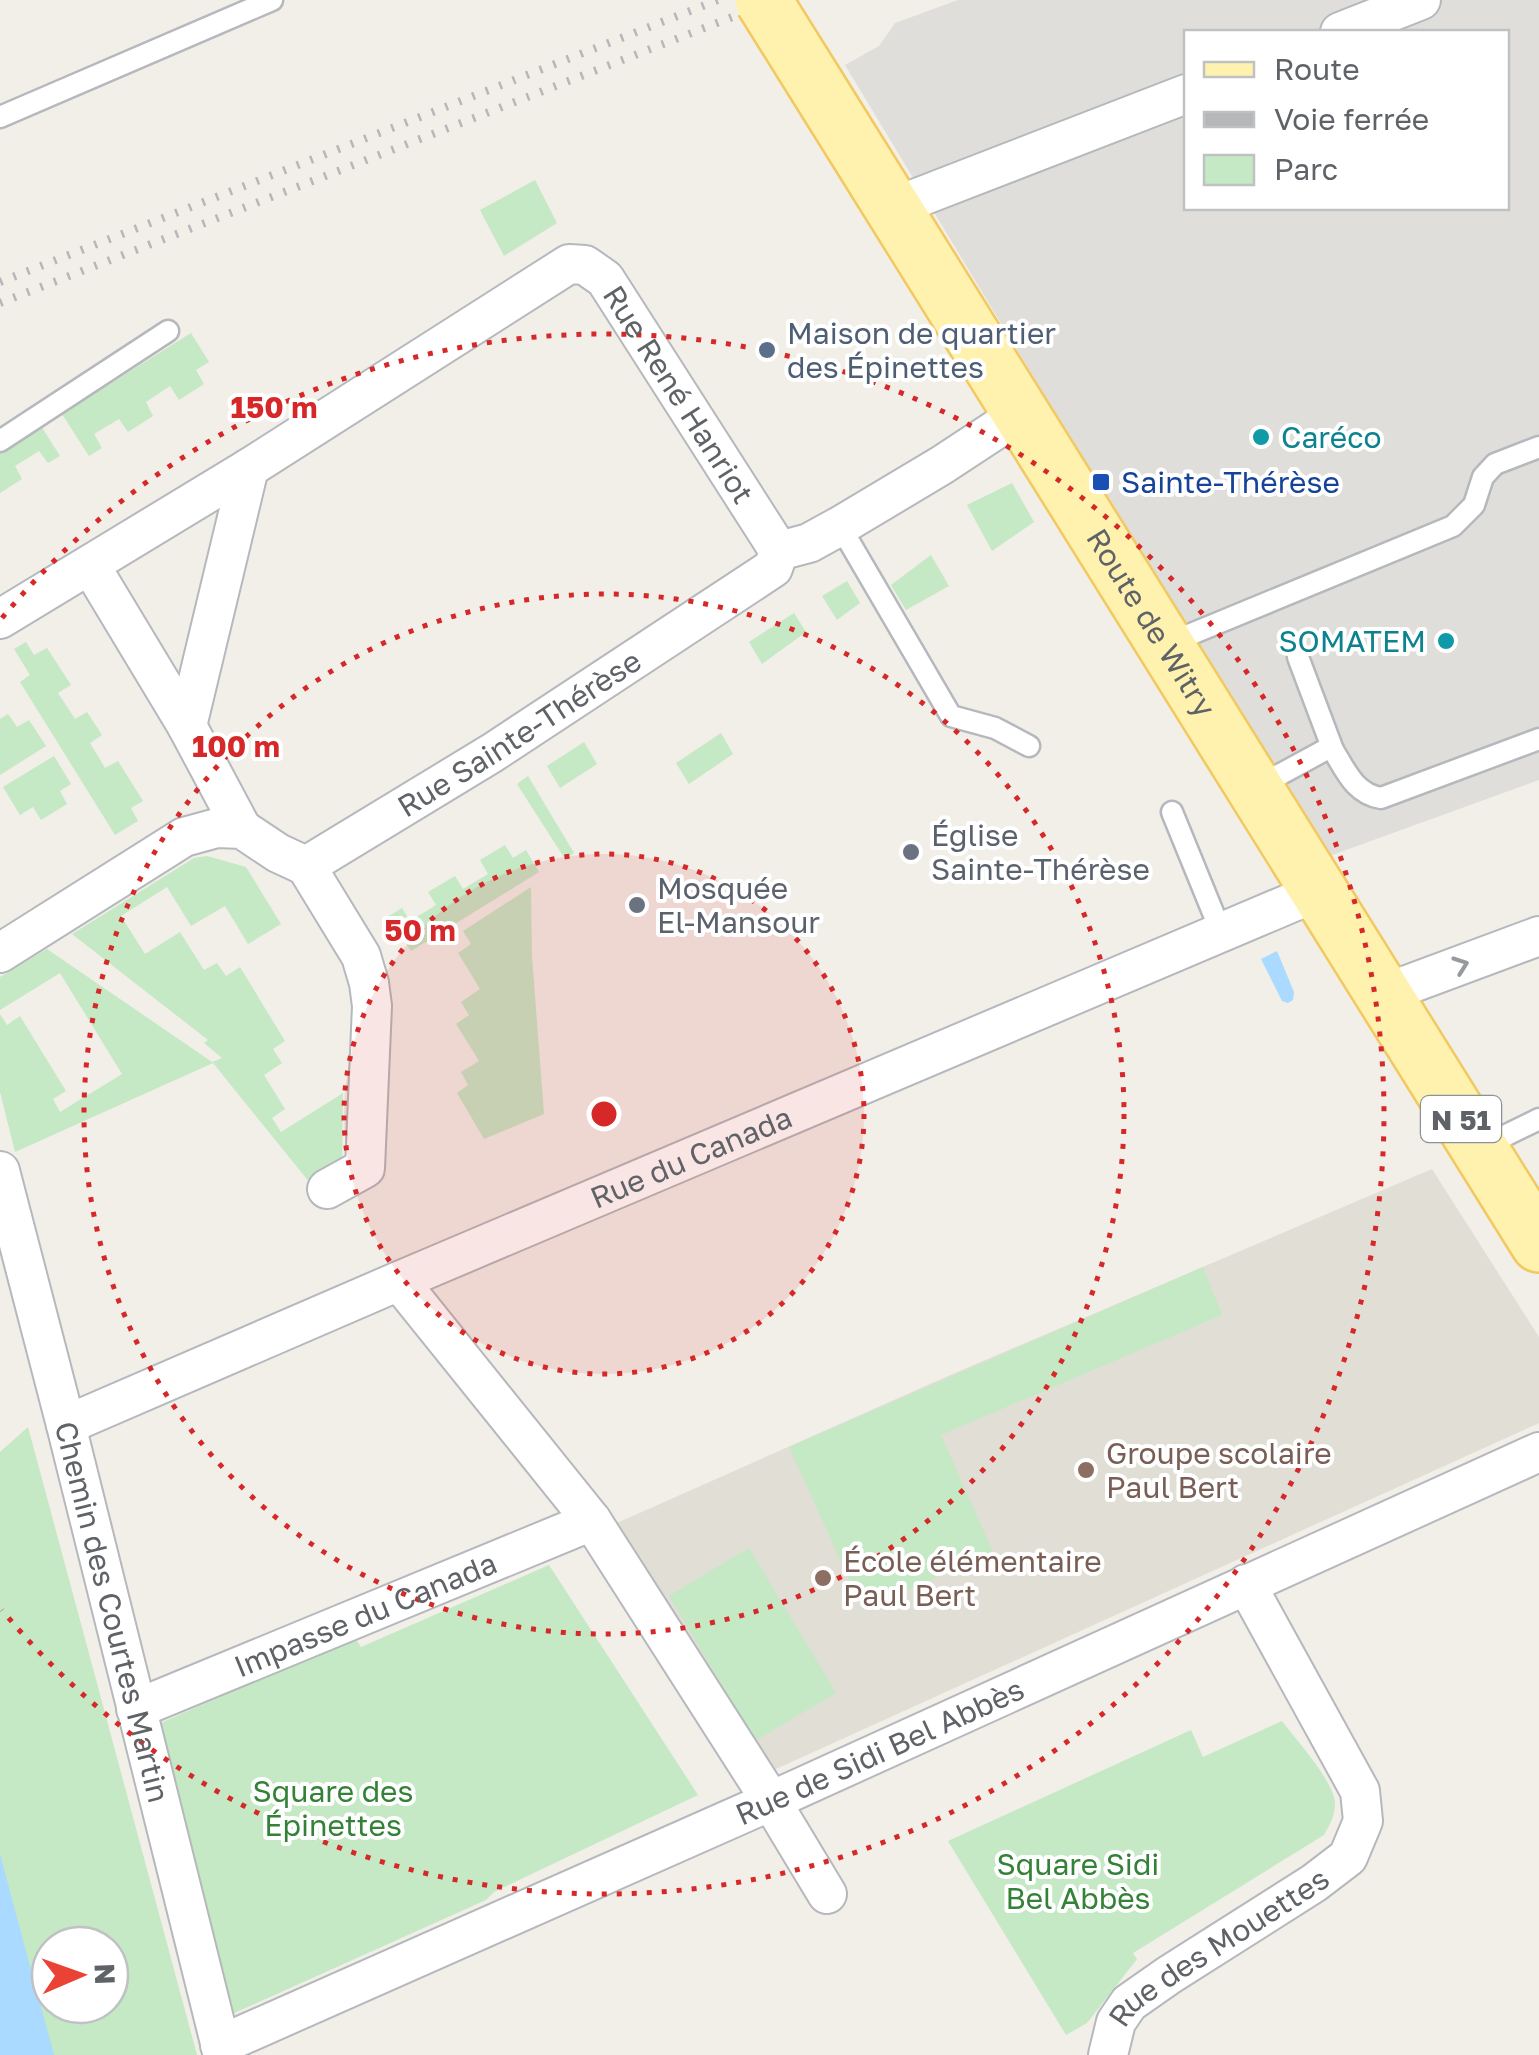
<svg xmlns="http://www.w3.org/2000/svg" width="1539" height="2055" font-family="'Golos Text',sans-serif">
<rect width="100%" height="100%" fill="#f1efe8"/>
<!-- industrial -->
<path fill="#e0deda" fill-rule="evenodd" d="M958,0H1539V780L1324,858L845,65L879,46L895,23ZM1186,32H1506V208H1186Z"/>
<!-- education -->
<path fill="#e1ded6" d="M1432,1169L1539,1337V1423L765,1774L608,1527L948,1376Z"/>
<!-- green -->
<g fill="#c5e8c5" fill-rule="evenodd">
<path d="M535,180L557,223L504,256L480,210Z"/>
<path d="M191,333L209,362L196,370L204,384L179,400L170,386L146,402L153,416L128,432L119,419L94,434L102,448L89,456L62,414Z"/>
<path d="M41,426L60,456L48,463L39,451L15,466L22,479L0,493V451Z"/>
<path d="M1012,483L1034,522L992,551L967,505Z"/>
<path d="M931,555L949,586L906,610L891,585Z"/>
<path d="M847,581L860,603L837,620L822,596Z"/>
<path d="M794,613L806,632L762,664L749,642Z"/>
<path d="M26,642L34,655L47,648L71,685L58,693L75,719L87,712L102,735L90,743L105,768L118,761L143,801L131,808L138,821L115,835L20,682L30,675L14,649Z"/>
<path d="M8,714L17,727L29,720L46,746L0,775V719Z"/>
<path d="M721,733L733,754L689,784L676,763Z"/>
<path d="M584,742L597,764L560,788L547,766Z"/>
<path d="M54,756L71,784L60,791L67,804L41,820L33,807L20,815L3,787Z"/>
<path d="M528,776L574,853L565,859L517,784Z"/>
<path d="M505,845L513,858L526,850L539,872L411,951L389,916L402,908L410,921L436,905L428,892L455,876L463,889L488,874L480,860Z"/>
<path d="M207,856L246,867L281,924L248,944L225,906L191,926L167,887L121,916L145,954L180,932L204,970L217,963L226,976L240,967L285,1041L273,1049L282,1063L264,1075L285,1109L272,1118L281,1132L343,1093L342,1166L310,1183L213,1063L15,1152L0,1092V1014L7,1025L20,1016L66,1091L53,1099L60,1112L122,1074L60,973L0,1010V977L47,949L212,1062L222,1058L204,1043L208,1040L72,934L194,858Z"/>
<path d="M531,887L532,956L544,1114L484,1139L457,1093L468,1085L461,1072L479,1061L456,1024L469,1015L461,1002L480,989L458,953L471,944L463,931Z"/>
<path d="M1203,1267L1222,1315L941,1435L993,1552L863,1610L789,1447Z"/>
<path d="M28,1427L197,2055H0V1452ZM50,1945H110V2005H50Z"/>
<path d="M749,1548L836,1693L755,1741L669,1596Z"/>
<path d="M549,1565L698,1795L494,1892L486,1900L230,2015L156,1725L355,1638L361,1647Z"/>
<path d="M1282,1721C1296,1740 1335,1782 1335,1804C1335,1816 1329,1826 1324,1835L1133,1953L1137,1959L1087,2023L1066,2035L948,1841L1191,1730L1203,1757Z"/>
</g>
<!-- water -->
<g fill="#aadaff">
<path d="M1277,951L1294,992L1293,1000L1288,1003L1282,1001L1261,959Z"/>
<path d="M0,1854L54,2055H0Z"/>
</g>
<g fill="none" stroke-linecap="round" stroke-linejoin="round">
<!-- service casing -->
<g stroke="#b5b8bc" stroke-width="25">
<g id="service">
<path d="M0,117L272,0"/>
<path d="M0,441L168,331"/>
<path d="M840,526L951,716L995,728L1029,746"/>
<path d="M1167,644L1453,526L1474,505L1483,477L1495,464L1539,447"/>
<path d="M1298,657L1333,750"/>
<path d="M1257,787L1325,750H1333C1346,771 1355,794 1381,798L1539,739"/>
<path d="M1172,812L1221,932"/>
<path d="M1482,1147L1539,1119"/>
</g>
</g>
<!-- minor casing -->
<g stroke="#b5b8bc" stroke-width="42">
<g id="minor">
<path d="M1340,32L1421,0"/>
<path d="M894,211L917,198L1186,94"/>
<path d="M90,565L187,726L242,829"/>
<path id="s1" d="M0,619L249,468L569,264L585,265L605,279L779,551"/>
<path d="M187,726L249,468"/>
<path d="M306,866L361,956L369,983L372,1006L365,1168L327,1189"/>
<path id="s2" d="M0,953L184,837L217,828L242,829L278,853L306,866L492,753L773,568L779,551L809,543L840,526L942,465L1021,413"/>
<path d="M1383,994L1539,936"/>
<path id="s3" d="M0,1171L66,1425L223,2055"/>
<path d="M399,1281L592,1521L771,1801L827,1894"/>
<path id="s4" d="M66,1425L399,1281L1319,891"/>
<path id="s5" d="M136,1709L592,1521"/>
<path id="s6" d="M220,2045L771,1801L1539,1452"/>
<path id="s7" d="M1108,2055L1116,2022L1129,2003L1169,1975L1314,1883L1348,1857L1363,1821L1360,1791L1246,1584"/>
</g>
</g>
<!-- primary casing -->
<g stroke="#f2c960" stroke-width="60">
<g id="primary">
<path id="s8" d="M818,88L1539,1244"/>
</g>
</g>
<!-- service -->
<use href="#service" stroke="#fff" stroke-width="20"/>
<!-- minor -->
<use href="#minor" stroke="#fff" stroke-width="38"/>
<!-- primary -->
<use href="#primary" stroke="#fff2af" stroke-width="55"/>
<!-- rail -->
<g stroke="#b6b7b8" stroke-width="8" stroke-dasharray="2.5 12" stroke-linecap="butt">
<path d="M0,282L718,0"/>
<path d="M0,303L776,0"/>
</g>
<!-- primary-bridge casing -->
<g stroke="#f2c960" stroke-width="60" stroke-linecap="butt">
<path id="primary-bridge" d="M763,0L818,88"/>
</g>
<!-- primary-bridge -->
<use href="#primary-bridge" stroke="#fff2af" stroke-width="55"/>
</g>
<!-- one-way arrows -->
<defs><path id="oneway-chevron" d="M-2-3.5L2.5 0L-2 3.5" fill="none" stroke-width="1.6" stroke-linecap="round" stroke-linejoin="round" transform="scale(2.5)"/></defs>
<use stroke="#979a9d" href="#oneway-chevron" transform="translate(1461 965) rotate(-20)"/>
<!-- distance rings -->
<circle cx="604" cy="1114" r="260" fill="#d62828" fill-opacity=".12"/>
<g fill="none" stroke="#d62828" stroke-width="5" stroke-dasharray="5 10">
<circle cx="604" cy="1114" r="260"/>
<circle cx="604" cy="1114" r="520"/>
<path d="M2 618A780 780 0 1 1 2 1610"/>
</g>
<!-- markers -->
<circle fill="#5c6f8a" stroke="#fff" stroke-width="4" cx="767" cy="350" r="10"/>
<g fill="#0f9aa8" stroke="#fff" stroke-width="4">
<circle cx="1261" cy="437" r="10"/>
<circle cx="1446" cy="641" r="10"/>
</g>
<rect fill="#1a4fb4" stroke="#fff" stroke-width="4" x="1091" y="472" width="20" height="20" rx="5"/>
<g fill="#6b7280" stroke="#fff" stroke-width="4">
<circle cx="911" cy="852" r="10"/>
<circle cx="637" cy="905" r="10"/>
</g>
<g fill="#8d6e63" stroke="#fff" stroke-width="4">
<circle cx="1086" cy="1470" r="10"/>
<circle cx="823" cy="1578" r="10"/>
</g>
<g text-anchor="middle" dominant-baseline="central" stroke-width="8" stroke-linejoin="round" paint-order="stroke">
<!-- shield labels -->
<rect fill="#fff" stroke="#8f9295" stroke-width="2.5" x="1421" y="1096" width="80" height="46" rx="8"/>
<g font-size="28" font-weight="bold" fill="#5f6368">
<text x="1461" y="1119">N 51</text>
</g>
<!-- service labels -->
<g font-size="30" fill="#4e5e75" stroke="#fff" text-anchor="start">
<text x="787" y="333">Maison de quartier<tspan x="787" dy="34">des Épinettes</tspan></text>
</g>
<!-- street labels -->
<g font-size="30" fill="#5f6368" stroke="#fff">
<text stroke="none"><textPath href="#s1" startOffset="848">Rue René Hanriot</textPath></text>
<text stroke="none"><textPath href="#s8" startOffset="630">Route de Witry</textPath></text>
<text stroke="none"><textPath href="#s2" startOffset="602">Rue Sainte-Thérèse</textPath></text>
<text stroke="none"><textPath href="#s4" startOffset="680">Rue du Canada</textPath></text>
<text stroke="none"><textPath href="#s3" startOffset="455">Chemin des Courtes Martin</textPath></text>
<text stroke="none"><textPath href="#s5" startOffset="248">Impasse du Canada</textPath></text>
<text stroke="none"><textPath href="#s6" startOffset="722">Rue de Sidi Bel Abbès</textPath></text>
<text stroke="none"><textPath href="#s7" startOffset="162">Rue des Mouettes</textPath></text>
</g>
<!-- culture labels -->
<g font-size="30" fill="#0d838f" stroke="#fff" text-anchor="start">
<text x="1281" y="437">Caréco</text>
<text x="1426" y="641" text-anchor="end">SOMATEM</text>
</g>
<!-- transit labels -->
<g font-size="30" fill="#164399" stroke="#fff" text-anchor="start">
<text x="1121" y="482">Sainte-Thérèse</text>
</g>
<!-- worship labels -->
<g font-size="30" fill="#5b616d" stroke="#fff" text-anchor="start">
<text x="931" y="835">Église<tspan x="931" dy="34">Sainte-Thérèse</tspan></text>
<text x="657" y="888">Mosquée<tspan x="657" dy="34">El-Mansour</tspan></text>
</g>
<!-- education labels -->
<g font-size="30" fill="#785e54" stroke="#fff" text-anchor="start">
<text x="1106" y="1453">Groupe scolaire<tspan x="1106" dy="34">Paul Bert</tspan></text>
<text x="843" y="1561">École élémentaire<tspan x="843" dy="34">Paul Bert</tspan></text>
</g>
<!-- park labels -->
<g font-size="30" fill="#348238" stroke="#fff">
<text x="333" y="1791">Square des<tspan x="333" dy="34">Épinettes</tspan></text>
<text x="1078" y="1864">Square Sidi<tspan x="1078" dy="34">Bel Abbès</tspan></text>
</g>
</g>
<circle cx="604" cy="1114" r="15" fill="#d62828" stroke="#fff" stroke-width="5"/>
<g font-size="30" text-anchor="middle" font-weight="bold" fill="#d62828" stroke="#fff" stroke-width="8" stroke-linejoin="round" paint-order="stroke">
<text x="274" y="418">150 m</text>
<text x="236" y="757">100 m</text>
<text x="420" y="941">50 m</text>
</g>
<!-- legend -->
<rect x="1184" y="30" width="325" height="180" fill="#ffffff" stroke="#bfc1c3" stroke-width="2.5"/>
<rect x="1204" y="62" width="50" height="15" fill="#fff2af" stroke="#bfc1c3" stroke-width="2.5"/>
<text x="1274" y="80" font-size="30" fill="#5f6368">Route</text>
<rect x="1204" y="112" width="50" height="15" fill="#b6b7b8" stroke="#bfc1c3" stroke-width="2.5"/>
<text x="1274" y="130" font-size="30" fill="#5f6368">Voie ferrée</text>
<rect x="1204" y="155" width="50" height="30" fill="#c5e8c5" stroke="#bfc1c3" stroke-width="2.5"/>
<text x="1274" y="180" font-size="30" fill="#5f6368">Parc</text>
<!-- north arrow -->
<g transform="translate(80 1975) rotate(88)"><circle r="48" fill="#ffffff" stroke="#bfc1c3" stroke-width="2.5"/>
<path d="M0-8L18 38L0 25L-18 38Z" fill="#ea4335"/>
<text y="-15" font-size="28" font-weight="bold" text-anchor="middle" fill="#5f6368">N</text>
</g>
</svg>
